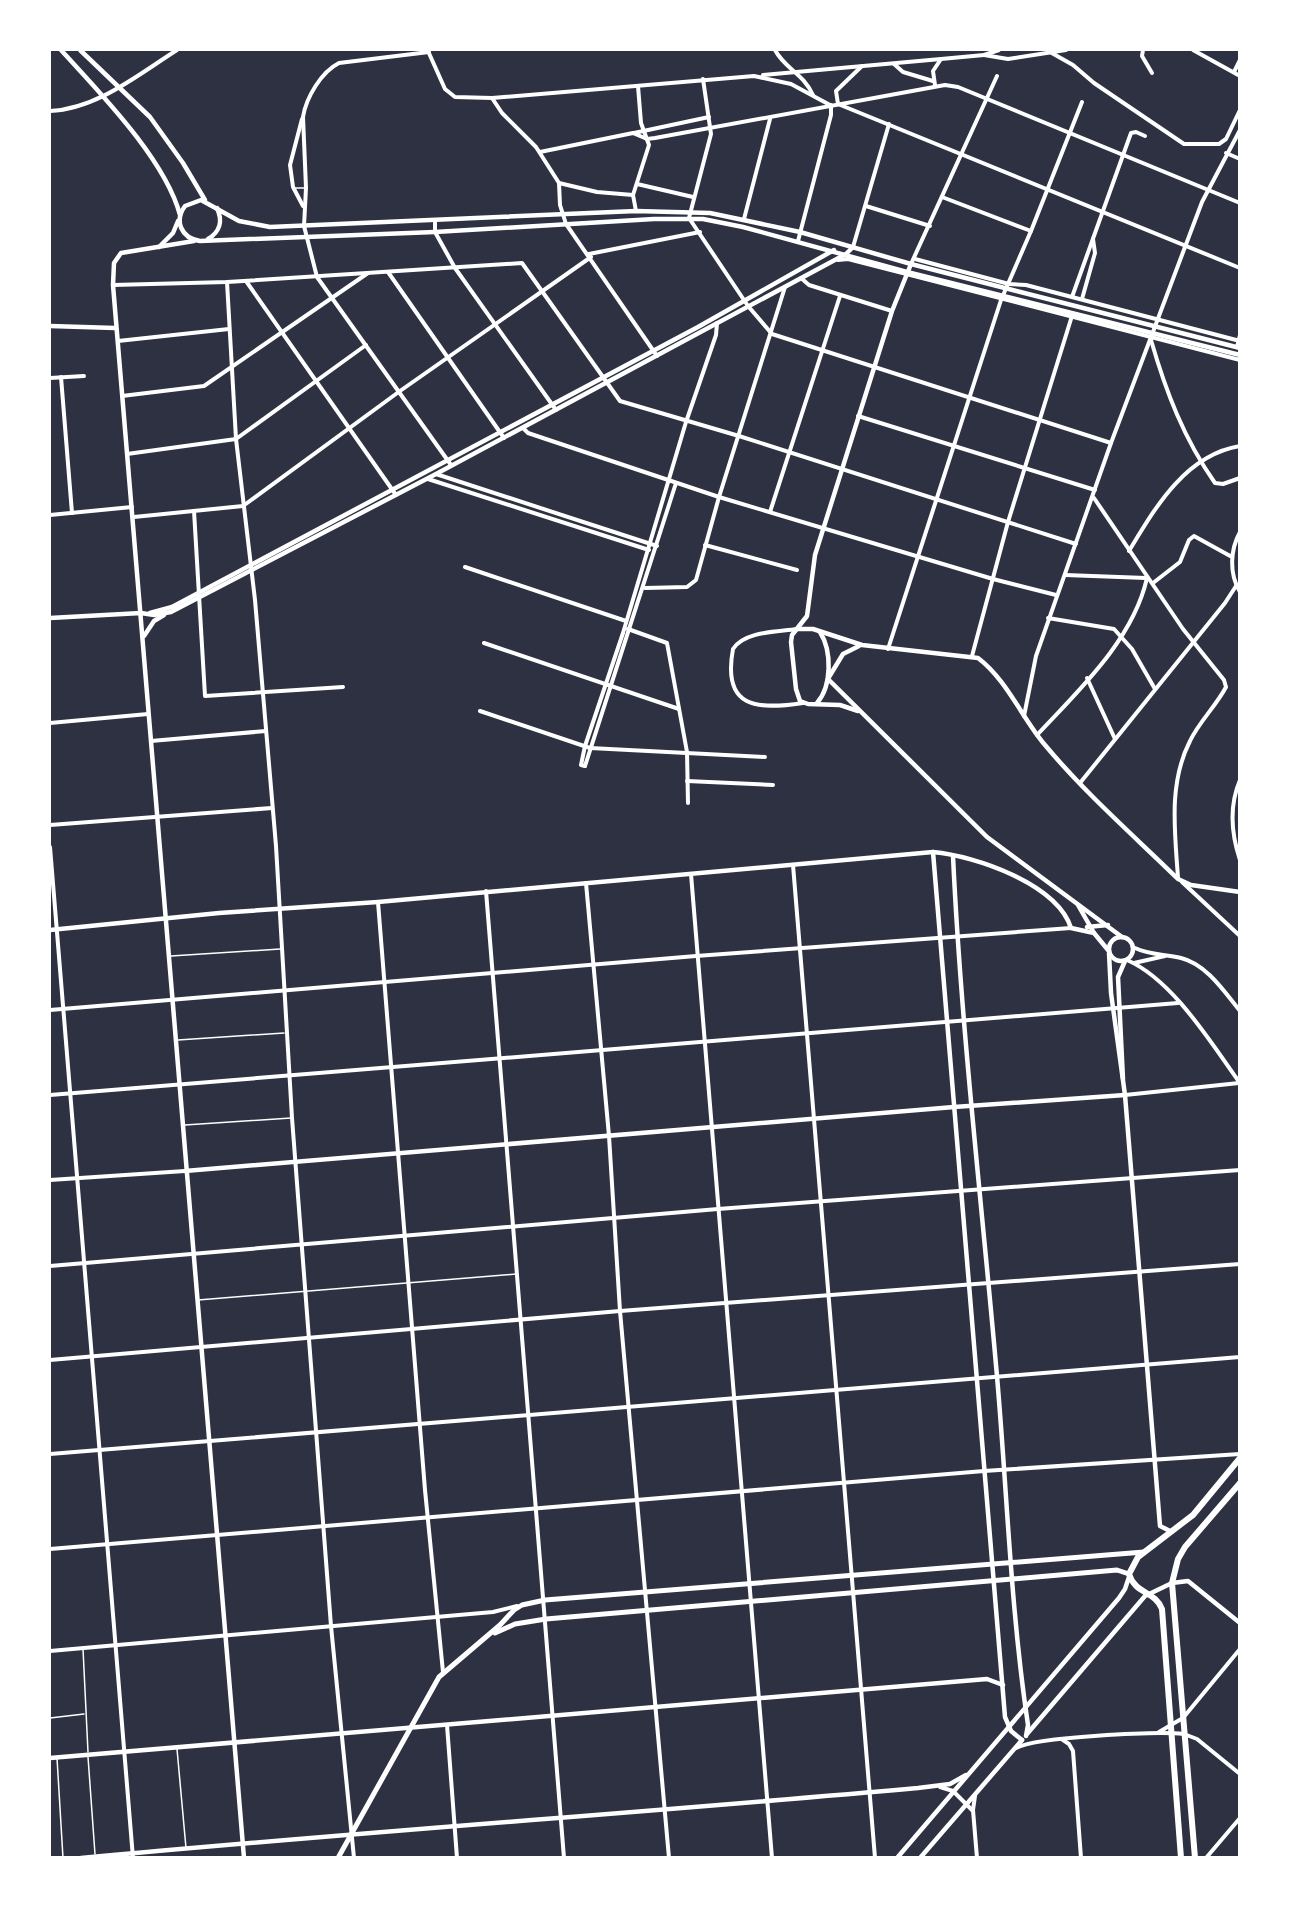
<svg xmlns="http://www.w3.org/2000/svg" width="1289" height="1907" font-family="Raleway,sans-serif">
<rect width="100%" height="100%" fill="#2d3142"/>
<g fill="none" stroke-linecap="round" stroke-linejoin="round">
<!-- service -->
<g stroke="#fff" stroke-width="1.5">
<path d="M295,188H305"/>
<path d="M171,956L280,949"/>
<path d="M178,1040L284,1033"/>
<path d="M185,1125L291,1118"/>
<path d="M198,1300L516,1274"/>
<path d="M83,1649L88,1752"/>
<path d="M50,1718L84,1714"/>
<path d="M177,1749L186,1848"/>
<path d="M88,1757L95,1854"/>
<path d="M57,1758L63,1858"/>
</g>
<!-- minor -->
<g stroke="#fff" stroke-width="4">
<path d="M775,50C785,69 803,73 813,95"/>
<path d="M1143,50L1142,56L1152,73"/>
<path d="M1193,50L1240,76"/>
<path d="M428,51L445,89L455,97L492,98L754,76L791,84L830,105"/>
<path d="M429,52L339,63C321,72 306,98 303,117L306,188L304,226L317,277L451,465"/>
<path d="M1050,52L1073,65L1094,83L1184,144H1219L1226,139L1240,110"/>
<path d="M984,55L1008,59L1066,50"/>
<path d="M894,64L903,72L933,81"/>
<path d="M862,66L836,91L838,104L1240,268"/>
<path d="M1234,72L1240,60"/>
<path d="M763,75L941,59"/>
<path d="M703,79L711,134L689,218L748,306L772,334L1111,443"/>
<path d="M935,85L933,71L941,59L984,55L999,50"/>
<path d="M492,98L502,113L536,147L559,183L597,192L633,195"/>
<path d="M50,111C97,109 139,74 177,50"/>
<path d="M302,119L290,165L293,187L303,206"/>
<path d="M634,133L709,117"/>
<path d="M540,152L633,133L647,139L655,138L945,85L958,87L1240,203"/>
<path d="M1226,153L1240,159"/>
<path d="M559,183L560,205L566,224L657,356"/>
<path d="M637,184L693,197"/>
<path d="M942,197L1031,231"/>
<path d="M866,206L930,226"/>
<path d="M636,211L633,195L649,145L641,123L638,86"/>
<path d="M744,219L770,119"/>
<path d="M435,221V232L455,268L556,410"/>
<path d="M798,241L831,115V105"/>
<path d="M853,247L889,124"/>
<path d="M589,254L700,232"/>
<path d="M915,259L1009,284L1026,285L1240,341"/>
<path d="M838,260L848,259L1240,360"/>
<path d="M911,264L997,76"/>
<path d="M388,272L504,438"/>
<path d="M801,278L809,285L892,311"/>
<path d="M246,281L396,495"/>
<path d="M227,282L236,439L255,600L276,846L292,1118L331,1626L354,1858"/>
<path d="M113,285L227,282L522,263L620,401L739,436L1076,544"/>
<path d="M1072,297L1131,133L1136,132L1145,136"/>
<path d="M1082,299L1095,253L1093,239"/>
<path d="M1151,340C1166,392 1184,439 1215,483L1223,484L1240,478"/>
<path d="M118,341L229,329"/>
<path d="M1237,347L1240,335"/>
<path d="M61,377L72,513"/>
<path d="M50,378L84,376"/>
<path d="M122,396L204,386L368,273"/>
<path d="M858,416L1095,490"/>
<path d="M523,428L528,433L719,497L993,579L1056,595"/>
<path d="M127,454L236,439L366,345"/>
<path d="M436,474L657,546"/>
<path d="M428,479L649,550"/>
<path d="M1094,498L1183,629L1224,680L1226,687C1216,706 1199,722 1190,741C1168,784 1175,832 1178,878"/>
<path d="M194,511L205,696L343,687"/>
<path d="M770,512L840,296"/>
<path d="M50,515L132,507"/>
<path d="M134,517L243,506L400,391L591,257"/>
<path d="M1240,532C1230,550 1229,574 1240,592"/>
<path d="M705,545L797,570"/>
<path d="M1129,551C1155,508 1185,455 1240,446"/>
<path d="M465,567L626,621"/>
<path d="M1065,575L1146,578"/>
<path d="M1153,583L1180,562L1189,540L1194,536L1232,557"/>
<path d="M645,588L687,587L696,580L719,497L785,287"/>
<path d="M1048,618L1114,629L1132,649L1155,689"/>
<path d="M628,629L667,643L687,752L688,803"/>
<path d="M797,629C778,632 744,631 733,649C722,708 756,710 803,703"/>
<path d="M484,643L679,709"/>
<path d="M888,649L1001,300L1031,231L1082,102"/>
<path d="M972,656L1008,522L1071,319"/>
<path d="M1087,678L1115,739"/>
<path d="M480,711L590,748L765,757"/>
<path d="M1024,716L1036,656L1111,443L1202,202L1240,130"/>
<path d="M50,723L148,714"/>
<path d="M1037,735C1079,690 1133,640 1147,578"/>
<path d="M151,741L266,731"/>
<path d="M585,766L581,765L585,746L623,633L686,422L716,335L717,323"/>
<path d="M585,766L676,483"/>
<path d="M1240,780C1229,806 1231,833 1240,860"/>
<path d="M687,781L773,785"/>
<path d="M1080,783L1225,603L1236,586"/>
<path d="M50,825L272,808"/>
<path d="M50,847L133,1858"/>
<path d="M793,865L875,1858"/>
<path d="M691,874L772,1858"/>
<path d="M1182,882L1240,936"/>
<path d="M586,883L609,1136L620,1311L669,1858"/>
<path d="M486,891L564,1858"/>
<path d="M378,902L425,1490L443,1672"/>
<path d="M1135,948C1149,955 1165,954 1181,958C1206,964 1224,991 1240,1011"/>
<path d="M1127,960C1173,980 1211,1043 1240,1083"/>
<path d="M1134,963L1165,956"/>
<path d="M50,1010L696,956L1071,928"/>
<path d="M50,1095L1178,1003"/>
<path d="M1125,1095L1239,1083"/>
<path d="M50,1180L185,1171"/>
<path d="M50,1266L718,1209L1240,1170"/>
<path d="M50,1360L620,1311L1240,1264"/>
<path d="M50,1454L1240,1357"/>
<path d="M50,1549L984,1471L1240,1454"/>
<path d="M50,1651L493,1612L517,1606"/>
<path d="M447,1725L457,1858"/>
<path d="M1159,1732L1183,1718L1240,1649"/>
<path d="M1063,1740L1069,1744L1073,1751L1081,1858"/>
<path d="M1016,1748C1035,1737 1158,1731 1184,1734L1197,1739L1240,1774"/>
<path d="M940,1787L953,1791L972,1810"/>
<path d="M975,1796L973,1810L977,1858"/>
<path d="M1206,1858L1240,1818"/>
</g>
<!-- tertiary -->
<g stroke="#fff" stroke-width="4.5">
<path d="M61,50C100,93 165,159 180,215"/>
<path d="M80,50L150,117L183,163L205,200"/>
<path d="M208,239C220,232 223,221 217,208"/>
<path d="M194,241L121,253L114,263L113,285L244,1858"/>
<path d="M159,247L173,233L178,221"/>
<path d="M50,326L115,328"/>
<path d="M1240,348L911,264L800,232L710,213L636,211L270,227L239,221L201,200L185,206C174,221 181,238 200,241L435,232L654,219H703L743,227L907,272L1240,355"/>
<path d="M150,613L172,607L698,327L834,250"/>
<path d="M50,618L141,613L154,615L171,612L436,474L846,254L853,247"/>
<path d="M798,629H813L862,645L978,658C1007,680 1022,718 1045,745C1085,793 1133,835 1178,879L1191,885L1240,892"/>
<path d="M144,636L154,621L164,615"/>
<path d="M829,677L843,654L859,646"/>
<path d="M828,679L987,837L1122,937"/>
<path d="M817,703C832,686 832,651 820,632"/>
<path d="M858,711L840,705L808,704L800,701L796,689L791,642L792,635L807,616L815,555L892,311L911,264"/>
<path d="M933,852L1005,1717L1011,1731L1022,1740"/>
<path d="M953,856C961,1026 981,1196 996,1365C1007,1485 1010,1606 1028,1725L1026,1736"/>
<path d="M1078,905L1094,933L1108,950"/>
<path d="M1087,927L1108,925"/>
<path d="M50,930L219,913L378,902L933,852C976,856 1057,884 1071,928L1094,933"/>
<circle cx="1121" cy="949" r="12"/>
<path d="M1109,953L1111,993L1125,1095L1160,1526L1170,1531"/>
<path d="M1123,1079L1118,977L1125,961"/>
<path d="M185,1171L954,1107L1125,1095"/>
<path d="M1027,1734L1145,1596L1172,1583L1188,1581L1240,1623"/>
<path d="M50,1758L987,1679L1003,1685"/>
<path d="M81,1858C360,1832 639,1813 918,1788L950,1784L966,1775"/>
<path d="M897,1858L1119,1598L1125,1589L1129,1577"/>
<path d="M920,1858L1022,1740"/>
</g>
<!-- primary -->
<g stroke="#fff" stroke-width="5">
<path d="M495,1633L515,1624L546,1619L1117,1570L1129,1574"/>
<path d="M338,1858L439,1677L500,1625L514,1610L522,1605L545,1600L1144,1552"/>
</g>
<!-- trunk -->
<g stroke="#fff" stroke-width="6">
<path d="M1181,1858L1162,1609C1155,1591 1135,1594 1129,1574L1138,1557L1193,1515L1240,1458"/>
<path d="M1195,1858L1172,1583L1178,1559L1185,1547L1240,1483"/>
</g>
</g>
<!-- border -->
<rect width="1289" height="1907" fill="none" stroke="#ffffff" stroke-width="102"/>
</svg>
